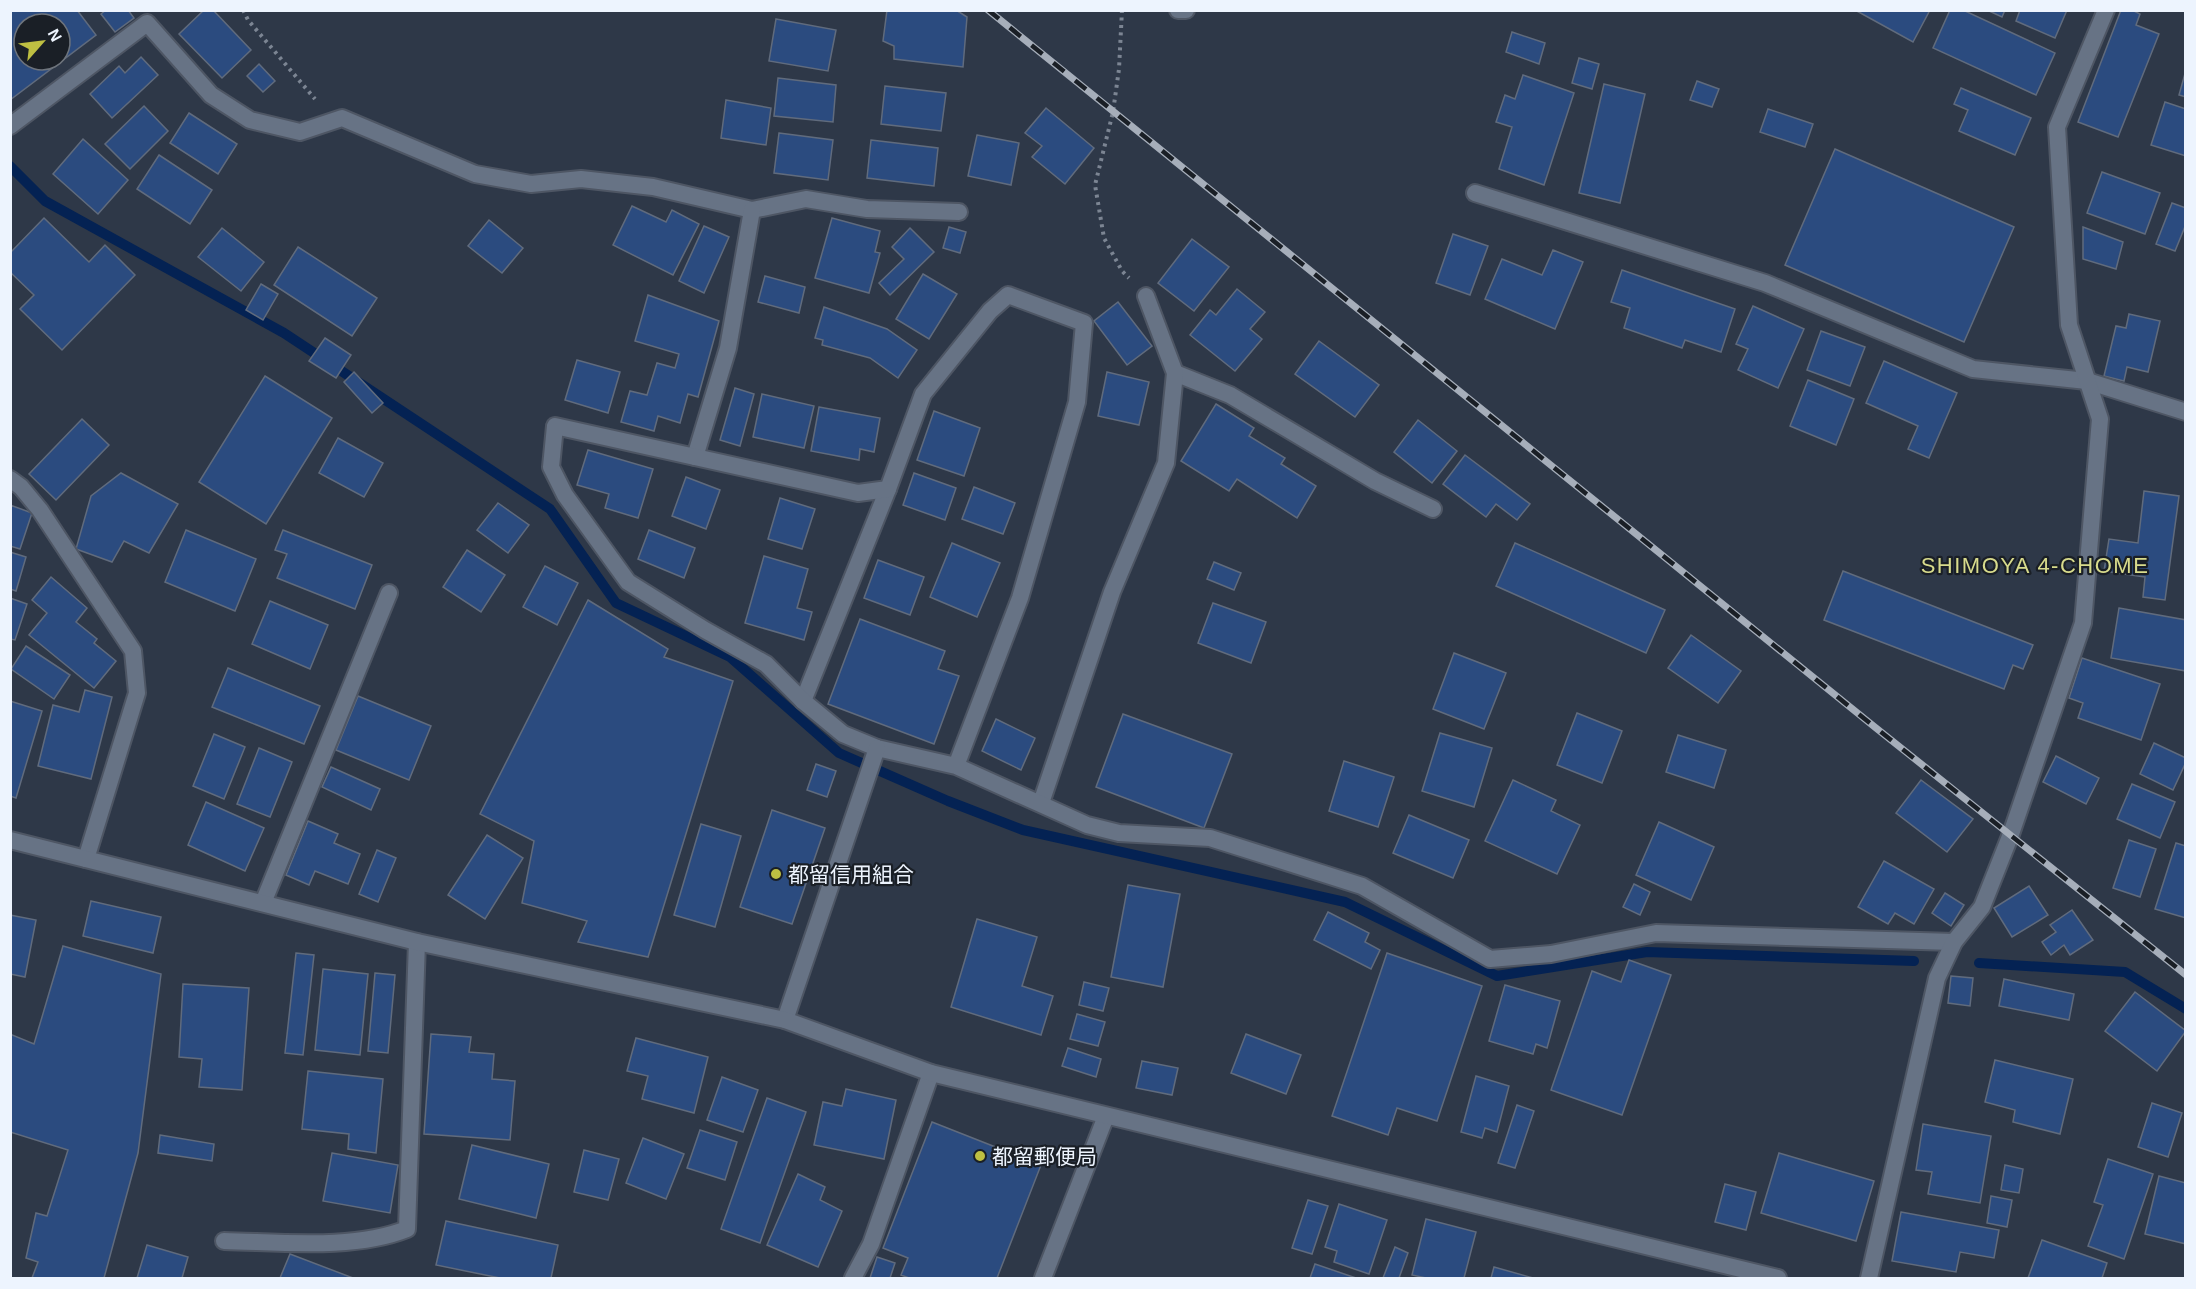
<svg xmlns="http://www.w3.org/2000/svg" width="2196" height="1289" font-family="Arial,'Noto Sans JP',sans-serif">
<rect width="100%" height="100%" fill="#2e3848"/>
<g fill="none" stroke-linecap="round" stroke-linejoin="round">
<!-- stream -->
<g stroke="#042253" stroke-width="10">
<path d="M10,166L45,201L284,333L550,509L616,603L730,657L839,753L948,801L1023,830L1345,902L1497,976L1647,952L1914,961"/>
<path d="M1979,963L2125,972L2186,1009"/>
</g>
</g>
<!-- building -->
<g fill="#2b4b7f" stroke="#606b7d" stroke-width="1.5" fill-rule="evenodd">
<path d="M10,10H77L96,35L10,100ZM24,24H60V60H24Z"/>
<path d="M106,10H128L134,18L115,32L101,14Z"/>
<path d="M204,10H213L251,50L222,78L179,34Z"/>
<path d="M887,10H956L967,17L963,67L894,59V46L883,41Z"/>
<path d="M1855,10H1930L1913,42Z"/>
<path d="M1950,10H1963L2055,53L2036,95L1933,48Z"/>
<path d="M1987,10H2005L2002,17Z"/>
<path d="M2020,10H2067L2055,38L2016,21Z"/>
<path d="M2121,10H2132L2140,14L2136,25L2159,34L2118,137L2078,122Z"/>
<path d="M776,19L836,30L828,71L769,61Z"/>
<path d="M1512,32L1545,43L1539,64L1506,52Z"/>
<path d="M141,57L158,75L112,118L90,94L119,66L125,73Z"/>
<path d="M1579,58L1599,64L1592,89L1572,83Z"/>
<path d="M259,64L275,81L263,92L247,76Z"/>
<path d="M2186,70V97L2179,95Z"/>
<path d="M1523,75L1574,93L1544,185L1499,169L1512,127L1496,122L1505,95L1515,99Z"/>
<path d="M778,78L836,85L833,122L774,116Z"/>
<path d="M1697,81L1719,89L1712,107L1690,100Z"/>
<path d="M1604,84L1645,94L1620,203L1579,193Z"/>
<path d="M885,86L946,93L941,131L881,124Z"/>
<path d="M1961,88L2031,118L2015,155L1959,131L1968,110L1954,104Z"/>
<path d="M726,100L771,108L766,145L721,138Z"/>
<path d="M2165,102L2186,109V156L2151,145Z"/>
<path d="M144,106L168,131L130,169L105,144Z"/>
<path d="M1046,108L1094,148L1065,184L1032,157L1042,146L1025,133Z"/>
<path d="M1768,109L1813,124L1805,147L1760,132Z"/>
<path d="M189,113L237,144L218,174L170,143Z"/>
<path d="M779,133L833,140L828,180L774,173Z"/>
<path d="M977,135L1019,143L1011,185L968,176Z"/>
<path d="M83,139L128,180L98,214L53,174Z"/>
<path d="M871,140L938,148L934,186L867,178Z"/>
<path d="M1835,149L2014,227L1964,342L1785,265Z"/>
<path d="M159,155L212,190L190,224L137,189Z"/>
<path d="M2102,172L2160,193L2145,234L2087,213Z"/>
<path d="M2172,203L2186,208V224L2175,251L2156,244Z"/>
<path d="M632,206L666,222L672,210L699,224L673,275L613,245Z"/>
<path d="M44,218L89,262L105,245L135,275L62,350L20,309L34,295L10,272V253Z"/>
<path d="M832,218L880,231L875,252L880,253L869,293L815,278Z"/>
<path d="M489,220L523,248L502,273L468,246Z"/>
<path d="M704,226L729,237L704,293L679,281Z"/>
<path d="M949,227L966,232L960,253L943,248Z"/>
<path d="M2083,227L2123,242L2116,269L2083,259Z"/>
<path d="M222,228L264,262L241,291L198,257Z"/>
<path d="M910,228L934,252L890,295L879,283L904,259L892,247Z"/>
<path d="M1453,234L1488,246L1470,295L1436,283Z"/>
<path d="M1192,239L1229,267L1194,311L1158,283Z"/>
<path d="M298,247L377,298L352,336L274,285Z"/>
<path d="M1553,250L1583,262L1555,329L1485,299L1502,259L1542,275Z"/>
<path d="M1622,270L1735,309L1721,352L1685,340L1682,348L1624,328L1630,308L1611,302Z"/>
<path d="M923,274L957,294L929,339L896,319Z"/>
<path d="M765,276L805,287L799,313L758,302Z"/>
<path d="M261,284L278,294L263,320L246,310Z"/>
<path d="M1237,289L1265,312L1250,329L1262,339L1235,371L1190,335L1210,310L1216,315Z"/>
<path d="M648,295L719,321L698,397L688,394L680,423L658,416L654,431L621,422L630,391L647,395L657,363L675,368L679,354L635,341Z"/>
<path d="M1118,302L1152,346L1127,365L1094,321Z"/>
<path d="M1753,306L1804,329L1778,388L1738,370L1748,349L1736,344Z"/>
<path d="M824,307L887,329L917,350L898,378L870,358L822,345L823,340L815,338Z"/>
<path d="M2129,314L2160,321L2148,372L2127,367L2124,381L2104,376L2116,326L2126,328Z"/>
<path d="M1821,331L1865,347L1850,386L1807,370Z"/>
<path d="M325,338L351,355L336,378L309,361Z"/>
<path d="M1319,341L1379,385L1355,417L1295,374Z"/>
<path d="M577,360L620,372L608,413L565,400Z"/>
<path d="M1884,361L1957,393L1929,458L1908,449L1918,426L1866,403Z"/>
<path d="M354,372L383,403L372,413L344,382Z"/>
<path d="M1107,372L1149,382L1139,425L1098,416Z"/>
<path d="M265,376L332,418L266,524L199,482Z"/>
<path d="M1808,380L1854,399L1836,445L1790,426Z"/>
<path d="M735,388L754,394L740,446L720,440Z"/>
<path d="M762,394L814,406L804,448L753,437Z"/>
<path d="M1216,404L1254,428L1249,436L1285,458L1281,464L1316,486L1297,518L1237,479L1229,491L1181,461Z"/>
<path d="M819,407L880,418L874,452L860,449L859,460L811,451Z"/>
<path d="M934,411L980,428L964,476L917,460Z"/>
<path d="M82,419L109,445L56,500L29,474Z"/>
<path d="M1418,420L1457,451L1432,483L1394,452Z"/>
<path d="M338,438L383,463L364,497L319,473Z"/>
<path d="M588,450L653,469L638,518L605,508L609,494L577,485Z"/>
<path d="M1465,455L1530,504L1517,520L1496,504L1486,517L1443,484Z"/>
<path d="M121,473L178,504L149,553L124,541L112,562L76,549L91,496Z"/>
<path d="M914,473L956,488L945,520L903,505Z"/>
<path d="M686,477L720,490L706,529L672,516Z"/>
<path d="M974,487L1015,503L1003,534L962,519Z"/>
<path d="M2144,491L2179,496L2165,600L2143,597L2145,577L2104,571L2109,539L2138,543Z"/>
<path d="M780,498L815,509L802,549L768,539Z"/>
<path d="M498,503L529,525L508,553L477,530Z"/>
<path d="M10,505L32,513L20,549L10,546Z"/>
<path d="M186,530L256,559L235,611L165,582Z"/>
<path d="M283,530L372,565L355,609L277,578L287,554L275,550Z"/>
<path d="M649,530L695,548L684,578L638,559Z"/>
<path d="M952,543L1000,563L977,617L930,597Z"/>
<path d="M1515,543L1665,610L1646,653L1496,586Z"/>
<path d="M467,550L505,575L481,612L443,587Z"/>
<path d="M10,552L26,557L16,591L10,589Z"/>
<path d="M764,556L808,569L797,608L812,612L804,640L745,623Z"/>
<path d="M878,560L924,577L910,615L864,598Z"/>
<path d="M1214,562L1241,573L1234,590L1207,579Z"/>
<path d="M545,566L578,583L557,625L523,607Z"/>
<path d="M1843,571L2033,645L2023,669L2013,665L2004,689L1824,620Z"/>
<path d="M51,577L87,608L76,622L97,639L94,643L116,661L94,688L29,635L47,613L32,600Z"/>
<path d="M10,598L27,604L15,640L10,639Z"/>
<path d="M588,600L668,649L664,657L733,681L648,957L578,942L587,921L522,903L534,841L480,814Z"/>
<path d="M270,601L328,625L310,669L252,644Z"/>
<path d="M1213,603L1266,622L1251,663L1198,643Z"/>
<path d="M2119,608L2186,620V671L2111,658Z"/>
<path d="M860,619L945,651L938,669L959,676L934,744L828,704Z"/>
<path d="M1691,635L1741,671L1718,703L1668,668Z"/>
<path d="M26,646L70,675L54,699L11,669Z"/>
<path d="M1454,653L1506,673L1484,729L1433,709Z"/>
<path d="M2082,658L2160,684L2141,740L2078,718L2083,703L2069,698Z"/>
<path d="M228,668L320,706L304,744L212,707Z"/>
<path d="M85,690L112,697L91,779L38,766L53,705L79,712Z"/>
<path d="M358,696L431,726L409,780L336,750Z"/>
<path d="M10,701L42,711L16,798L10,796Z"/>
<path d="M1577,713L1622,731L1602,783L1557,765Z"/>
<path d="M1123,714L1232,754L1204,828L1096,787Z"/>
<path d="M996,719L1035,738L1021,770L982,751Z"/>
<path d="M1440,733L1492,748L1474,807L1422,791Z"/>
<path d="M214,734L245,747L224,799L193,786Z"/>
<path d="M1678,735L1726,750L1714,788L1666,772Z"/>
<path d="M2154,743L2186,758V762L2173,790L2140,774Z"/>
<path d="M259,748L292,762L270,817L237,804Z"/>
<path d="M2056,756L2099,778L2086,804L2043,782Z"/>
<path d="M1344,761L1394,777L1378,827L1329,811Z"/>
<path d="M816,764L836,771L827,797L807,790Z"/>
<path d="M331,767L380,789L371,810L322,787Z"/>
<path d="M1513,780L1556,800L1551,811L1580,825L1557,874L1485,841Z"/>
<path d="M1921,780L1973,819L1947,852L1896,813Z"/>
<path d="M2132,784L2175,802L2160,838L2117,819Z"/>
<path d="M206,802L264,828L245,871L188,845Z"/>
<path d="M772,810L825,828L792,924L740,907Z"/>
<path d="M1409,815L1469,840L1453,878L1393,853Z"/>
<path d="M308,821L338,834L334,843L360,854L348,884L315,871L309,885L286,875Z"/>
<path d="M1659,822L1714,847L1691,900L1636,875Z"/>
<path d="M701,824L741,836L715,927L674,915Z"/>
<path d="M487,835L523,858L485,919L448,895Z"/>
<path d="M2129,840L2156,849L2140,897L2113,888Z"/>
<path d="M2176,843L2186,846V918L2155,909Z"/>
<path d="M377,850L396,858L378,902L359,894Z"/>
<path d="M1884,861L1934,889L1914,924L1895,913L1888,924L1858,907Z"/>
<path d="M1634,884L1650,892L1640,915L1623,907Z"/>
<path d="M1128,885L1180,894L1163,987L1111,977Z"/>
<path d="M2029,886L2048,915L2012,937L1994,908Z"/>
<path d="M1945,893L1964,905L1951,926L1932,913Z"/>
<path d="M91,901L161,917L153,953L83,936Z"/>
<path d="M2072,910L2093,940L2070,955L2064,945L2051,955L2042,942L2056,932L2050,925Z"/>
<path d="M1328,912L1369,933L1365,942L1380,950L1371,969L1314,940Z"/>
<path d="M10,915L36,920L25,977L10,974Z"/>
<path d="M977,919L1037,937L1022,986L1053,996L1041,1035L951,1007Z"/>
<path d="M63,946L161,974L138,1153L104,1278H32L38,1262L26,1258L36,1213L47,1216L68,1150L10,1132V1034L34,1044Z"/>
<path d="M296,953L314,955L303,1055L285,1053Z"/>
<path d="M1387,953L1482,986L1437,1121L1397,1108L1388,1135L1332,1116Z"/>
<path d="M1629,960L1671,975L1622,1115L1551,1090L1592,971L1621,982Z"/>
<path d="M323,969L368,974L360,1055L315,1050Z"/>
<path d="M375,973L395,975L388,1053L368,1051Z"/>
<path d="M1951,976L1973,978L1970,1006L1948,1003Z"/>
<path d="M2004,979L2074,994L2069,1020L1999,1006Z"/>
<path d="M1084,982L1109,988L1103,1011L1079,1005Z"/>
<path d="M183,984L249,988L242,1090L199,1087L202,1059L179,1057Z"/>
<path d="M1505,985L1560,1001L1547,1048L1536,1044L1533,1054L1489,1041Z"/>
<path d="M2135,992L2186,1031L2157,1071L2105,1031Z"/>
<path d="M1077,1014L1105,1022L1098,1046L1070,1039Z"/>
<path d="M431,1034L471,1037L469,1052L494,1054L492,1079L515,1081L510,1140L424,1134Z"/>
<path d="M1246,1034L1301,1055L1286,1094L1231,1073Z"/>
<path d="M636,1038L708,1057L694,1113L642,1099L648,1076L627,1071Z"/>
<path d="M1068,1048L1101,1059L1096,1077L1062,1066Z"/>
<path d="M1995,1060L2073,1079L2060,1134L2013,1122L2015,1110L1985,1102Z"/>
<path d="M1142,1061L1178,1068L1172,1095L1136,1088Z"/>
<path d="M308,1071L383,1079L376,1153L348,1149L349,1134L302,1129Z"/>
<path d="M1476,1076L1509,1086L1497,1132L1485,1128L1482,1138L1461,1132Z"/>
<path d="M722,1077L758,1090L743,1132L707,1120Z"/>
<path d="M846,1089L896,1100L884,1159L814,1145L823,1102L842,1106Z"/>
<path d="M767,1098L806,1112L760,1243L721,1229Z"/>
<path d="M2152,1103L2182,1113L2168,1157L2138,1147Z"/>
<path d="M1517,1105L1534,1111L1515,1168L1498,1163Z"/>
<path d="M932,1122L1041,1165L997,1278H909L901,1275L908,1258L883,1248Z"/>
<path d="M1923,1124L1991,1136L1980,1203L1928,1194L1932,1172L1916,1170Z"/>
<path d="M700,1130L737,1142L725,1180L687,1168Z"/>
<path d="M160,1135L214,1144L212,1161L158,1153Z"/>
<path d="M643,1138L684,1154L666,1199L626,1183Z"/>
<path d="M472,1145L549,1164L536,1218L459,1199Z"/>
<path d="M584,1150L619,1159L608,1200L574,1192Z"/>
<path d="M332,1153L398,1165L390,1213L323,1201Z"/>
<path d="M1779,1153L1874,1181L1856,1241L1761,1213Z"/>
<path d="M2108,1159L2153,1174L2124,1259L2088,1246L2103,1205L2094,1202Z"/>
<path d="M2005,1165L2023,1169L2019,1193L2001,1190Z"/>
<path d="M798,1174L825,1187L820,1200L842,1211L818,1267L767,1245Z"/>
<path d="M2159,1176L2186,1183V1244L2145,1234Z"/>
<path d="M1725,1184L1756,1192L1746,1230L1715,1222Z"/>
<path d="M1991,1196L2012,1200L2007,1227L1987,1223Z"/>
<path d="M1308,1200L1328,1206L1312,1254L1292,1248Z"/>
<path d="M1339,1204L1387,1220L1369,1274L1334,1262L1337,1251L1325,1247Z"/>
<path d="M1901,1212L1999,1230L1994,1258L1960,1252L1956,1272L1892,1261Z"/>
<path d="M1426,1219L1476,1232L1464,1278H1426L1412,1275Z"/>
<path d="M446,1221L558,1245L551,1278H500L436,1265Z"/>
<path d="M2042,1240L2107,1263L2102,1278H2028Z"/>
<path d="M147,1245L188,1257L182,1278H137Z"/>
<path d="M1395,1247L1408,1253L1399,1278H1383Z"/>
<path d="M290,1254L353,1278H280Z"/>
<path d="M877,1257L895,1263L890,1278H870Z"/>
<path d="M1315,1264L1356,1278H1310Z"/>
<path d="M1494,1267L1533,1278H1491Z"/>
</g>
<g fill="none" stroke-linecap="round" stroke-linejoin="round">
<!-- service casing -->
<g stroke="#4e5664" stroke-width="20">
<g id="service">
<path d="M10,126L147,23L211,95L250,120L300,132L342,118L475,174L531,184L581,179L653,187L752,210L806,199L867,209L959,212"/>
<path d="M1475,193L1765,283L1973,369L2087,381L2186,412"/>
<path d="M1175,373L1230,395L1375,481L1433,509"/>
<path d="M695,457L728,348L752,210"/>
<path d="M10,479L21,487L40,510L133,651L137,693L86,859"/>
<path d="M1041,803L1112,592L1166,463L1175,373L1146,296"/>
<path d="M263,903L389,593"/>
<path d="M224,1241C280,1242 355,1250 407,1229L417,942"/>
<path d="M853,1278L871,1244L931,1073"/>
<path d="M1043,1278L1106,1116"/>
</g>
</g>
<!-- minor casing -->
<g stroke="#4e5664" stroke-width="20">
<g id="minor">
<path d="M803,701L888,489"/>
<path d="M956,766L1020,598L1077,402L1084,323L1008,295L990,311L923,394L888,489L858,493L555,426L551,467L565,495L628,582L705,630L766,664L803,701L843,734L877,748L956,766L1087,825L1119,833L1210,838L1362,886L1490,959L1551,954L1656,933L1954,942"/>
<path d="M785,1020L877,748"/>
<path d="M1869,1278L1937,978L1954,942L1982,907L2011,834L2083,623L2100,419L2069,325L2057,127L2106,10"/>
</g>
</g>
<!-- tertiary casing -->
<g stroke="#4e5664" stroke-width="20">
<g id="tertiary">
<path d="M1178,10H1186"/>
<path d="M10,840L417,942L785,1020L931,1073L1778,1278"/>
</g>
</g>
<!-- path -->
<g stroke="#7c8593" stroke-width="4" stroke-dasharray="3 4.5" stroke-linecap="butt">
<path d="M243,10L248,20L315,99"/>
<path d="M1122,10L1119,69L1113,112L1095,185L1104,238L1122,271L1129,278"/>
</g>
<!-- service -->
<use href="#service" stroke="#677385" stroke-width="16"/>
<!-- minor -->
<use href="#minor" stroke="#677385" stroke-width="16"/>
<!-- tertiary -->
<use href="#tertiary" stroke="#677385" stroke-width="16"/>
<!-- rail casing -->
<g stroke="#a6aeba" stroke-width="7">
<path id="rail" d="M988,10L1876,728L2186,975"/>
</g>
<!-- rail -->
<use href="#rail" stroke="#1a1f26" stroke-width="4.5" stroke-dasharray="14" stroke-linecap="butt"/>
</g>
<!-- markers -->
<g fill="#bebf42" stroke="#1a1f26" stroke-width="2">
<circle cx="776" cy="874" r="6"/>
<circle cx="980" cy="1156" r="6"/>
</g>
<g text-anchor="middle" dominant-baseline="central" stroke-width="4.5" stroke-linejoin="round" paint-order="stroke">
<!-- poi labels -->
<g font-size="21" fill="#edf4fe" stroke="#1a1f26" text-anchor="start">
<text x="788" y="874">都留信用組合</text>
<text x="992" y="1156">都留郵便局</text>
</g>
<!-- neighbourhood labels -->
<g font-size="22" letter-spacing="1.5" fill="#d8db8c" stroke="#1a1f26">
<text x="2035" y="565">SHIMOYA 4-CHOME</text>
</g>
</g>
<!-- border -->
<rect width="2196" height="1289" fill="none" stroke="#edf4fe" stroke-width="24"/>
<!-- north arrow -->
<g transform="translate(42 42) rotate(62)"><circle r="28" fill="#1a1f26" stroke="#6e747c" stroke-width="1.5"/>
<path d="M0-4.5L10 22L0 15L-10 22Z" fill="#bebf42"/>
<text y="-9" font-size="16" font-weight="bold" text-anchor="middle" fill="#edf4fe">N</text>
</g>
</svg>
